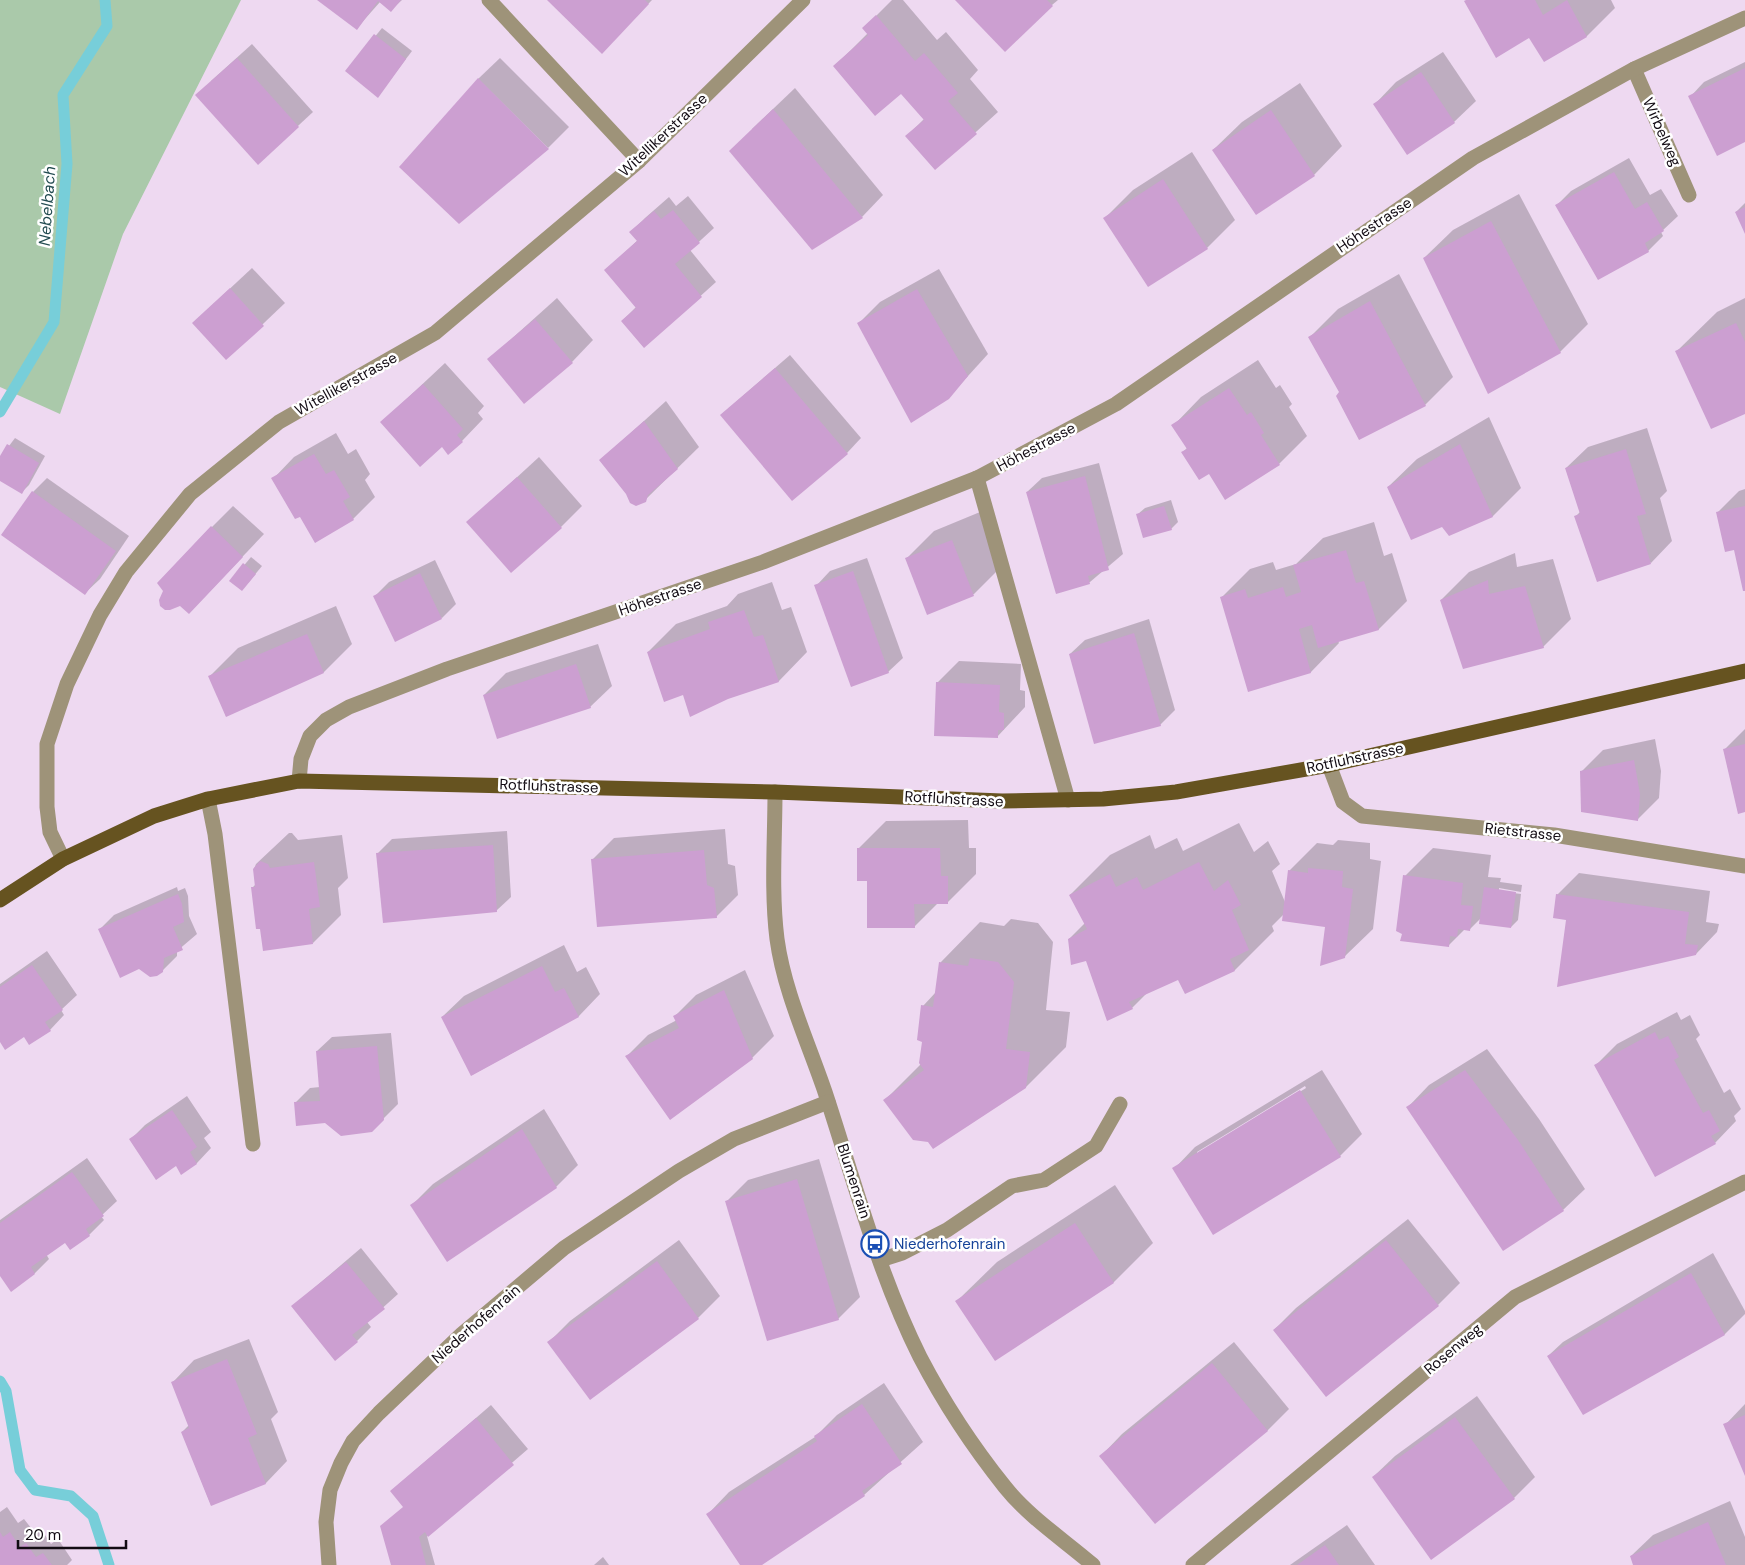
<svg xmlns="http://www.w3.org/2000/svg" width="1745" height="1565" font-family="'DM Sans',sans-serif">
<rect width="100%" height="100%" fill="#eed9f1"/>
<!-- green -->
<path fill="#aac9aa" d="M0,0H241L123,234L60,414L0,387Z"/>
<!-- shadow -->
<g fill="#0003" fill-rule="evenodd">
<path d="M319,0H402L391,10L380,2L357,28Z"/>
<path d="M549,0H652L602,52Z"/>
<path d="M892,0H903L937,40L946,32L978,70L970,79L998,112L935,169L907,136L924,119L901,92L835,66L868,33L864,28Z"/>
<path d="M957,0H1058L1052,5Z"/>
<path d="M1467,0H1611L1615,8L1587,36L1544,60L1530,36Z"/>
<path d="M382,28L412,51L378,96L347,71Z"/>
<path d="M252,44L313,112L258,163L211,81Z"/>
<path d="M1443,52L1476,101L1454,122L1375,104L1396,82Z"/>
<path d="M500,58L569,127L548,148L478,79Z"/>
<path d="M1745,62V140L1690,97L1704,82Z"/>
<path d="M1300,83L1342,146L1314,175L1256,214L1213,150L1242,122Z"/>
<path d="M795,88L883,195L862,217L752,129Z"/>
<path d="M1192,152L1235,220L1207,248L1105,218L1133,190Z"/>
<path d="M1629,158L1650,195L1661,189L1678,216L1661,232L1663,236L1648,251L1598,278L1557,205L1571,191Z"/>
<path d="M1519,194L1588,324L1560,352L1424,258L1453,230Z"/>
<path d="M688,196L714,228L690,250L716,282L644,347L622,321L636,307L606,270L638,240L631,232L645,218L669,197L676,206Z"/>
<path d="M1745,203V231L1736,212Z"/>
<path d="M252,268L285,303L226,359L193,323Z"/>
<path d="M939,269L988,354L948,398L859,323L880,302Z"/>
<path d="M1399,274L1453,377L1425,405L1341,392L1310,337L1338,309Z"/>
<path d="M557,298L593,340L572,362L489,359Z"/>
<path d="M1745,298V412L1677,351L1717,312Z"/>
<path d="M790,355L861,438L847,453L721,415Z"/>
<path d="M1258,360L1276,388L1280,385L1292,404L1289,407L1307,436L1279,464L1209,472L1183,452L1187,448L1173,426L1201,397Z"/>
<path d="M445,363L484,406L478,413L483,419L462,441L442,446L382,422Z"/>
<path d="M666,401L699,447L642,503L627,493L601,460Z"/>
<path d="M1489,417L1521,488L1493,516L1449,534L1443,525L1388,487L1417,459Z"/>
<path d="M1647,428L1667,491L1660,498L1672,541L1651,563L1576,516L1580,512L1566,468L1588,447Z"/>
<path d="M336,433L348,454L356,449L370,474L365,480L375,497L353,519L316,541L300,515L273,479L294,457Z"/>
<path d="M15,438L45,456L29,485L22,492L0,480V458Z"/>
<path d="M539,457L582,506L561,527L468,522Z"/>
<path d="M1099,463L1123,554L1090,582L1057,592L1027,492L1042,478Z"/>
<path d="M47,478L129,536L100,579L85,593L33,492Z"/>
<path d="M1745,489V590L1735,548L1718,512L1739,491Z"/>
<path d="M1171,500L1178,522L1171,529L1138,514L1145,508Z"/>
<path d="M233,506L264,534L210,591L212,527Z"/>
<path d="M980,512L1002,566L974,594L928,613L906,559L934,531Z"/>
<path d="M1374,522L1384,556L1392,553L1407,601L1379,629L1338,641L1339,643L1311,672L1249,690L1222,597L1250,569L1273,562L1276,570L1296,564L1323,538Z"/>
<path d="M1515,553L1517,567L1553,559L1571,619L1543,647L1441,600L1469,572Z"/>
<path d="M251,557L262,566L248,583L231,581Z"/>
<path d="M867,558L903,658L888,672L816,586L830,571Z"/>
<path d="M435,560L456,604L442,618L375,596L389,582Z"/>
<path d="M772,582L782,610L791,607L807,652L779,681L727,698L648,652L676,624L727,606L738,594Z"/>
<path d="M336,606L352,644L324,672L226,716L210,676L238,648Z"/>
<path d="M1149,619L1175,710L1160,725L1070,654L1085,640Z"/>
<path d="M598,644L612,686L590,707L484,695L506,673Z"/>
<path d="M959,661L1021,664L1020,690L1025,691V707L997,737L937,683Z"/>
<path d="M1745,729V811L1724,750Z"/>
<path d="M1655,739L1661,771L1659,798L1637,820L1582,771L1603,750Z"/>
<path d="M968,820L969,848H976V874L948,902L938,903L914,927L869,880L858,849L886,821Z"/>
<path d="M1239,823L1254,852L1268,841L1280,864L1272,871L1285,902L1289,871L1317,843L1333,845L1338,840L1370,843V859L1381,861L1373,929L1344,957L1326,926L1284,914L1272,926L1274,931L1235,970L1178,978L1149,991L1132,1008L1069,939L1085,923L1070,895L1110,855L1150,835L1155,849L1177,838L1183,851Z"/>
<path d="M725,829L728,864L735,866L738,895L716,917L593,859L614,838Z"/>
<path d="M507,831L511,897L496,911L378,853L392,839Z"/>
<path d="M289,833H292L298,840L342,835L348,878L338,888L341,915L313,943L252,888L256,884L254,869L256,864Z"/>
<path d="M1433,848L1491,855L1488,877L1501,878L1500,882L1522,885L1521,892L1499,888V891L1521,894L1518,920L1511,927L1481,918L1470,929H1465L1448,946L1405,876Z"/>
<path d="M1579,873L1710,891L1706,922L1719,924L1717,932L1696,954L1567,919L1557,895Z"/>
<path d="M177,887L178,891L185,888L188,896L189,916L197,934L177,951V956L162,971L100,929L114,915Z"/>
<path d="M1011,919L1038,923L1053,942L1046,1010L1070,1012L1066,1047L1026,1087L929,1141L885,1100L921,1064L924,1042L923,1006L936,992L941,962L980,922L1004,926Z"/>
<path d="M564,945L577,972L586,967L600,994L579,1016L472,1075L442,1017L464,996Z"/>
<path d="M47,951L77,995L61,1010L64,1015L50,1030L0,1040V984Z"/>
<path d="M745,970L774,1036L752,1058L627,1056L648,1035L677,1020L675,1016L696,995Z"/>
<path d="M1677,1012L1681,1020L1690,1015L1700,1035L1696,1039L1724,1093L1730,1089L1741,1109L1734,1116L1736,1121L1715,1143L1596,1065L1617,1044Z"/>
<path d="M391,1033L398,1104L371,1131L325,1122L296,1102L310,1088L320,1087L317,1051L332,1037Z"/>
<path d="M1487,1049L1539,1119L1585,1189L1563,1210L1408,1107L1429,1085Z"/>
<path d="M1322,1070L1362,1134L1340,1156L1174,1169L1195,1147ZM1305,1086L1306,1088L1197,1155V1152Z"/>
<path d="M187,1096L211,1132L204,1138L211,1148L197,1163L182,1173L176,1165L131,1139L145,1125Z"/>
<path d="M544,1109L578,1165L556,1187L448,1260L412,1205L433,1184Z"/>
<path d="M87,1158L117,1201L101,1216L104,1220L89,1235L70,1248L65,1241L46,1254L49,1259L35,1273L11,1290L0,1274V1220Z"/>
<path d="M819,1159L860,1297L838,1319L727,1201L748,1180Z"/>
<path d="M1115,1185L1153,1243L1114,1282L995,1360L957,1301L997,1262Z"/>
<path d="M1408,1219L1460,1283L1438,1305L1327,1395L1274,1330L1296,1308Z"/>
<path d="M679,1240L720,1296L698,1318L590,1398L549,1342L570,1321Z"/>
<path d="M361,1248L398,1294L367,1322L371,1327L357,1341L293,1306Z"/>
<path d="M1713,1253L1745,1311V1314L1725,1334L1651,1375L1548,1356L1563,1342Z"/>
<path d="M249,1339L278,1412L271,1419L287,1461L266,1483L211,1505L182,1432L189,1425L173,1382L194,1360Z"/>
<path d="M1234,1342L1289,1409L1267,1431L1101,1456L1122,1434Z"/>
<path d="M884,1383L923,1442L864,1495L760,1565H742L708,1514L729,1492L815,1437L837,1415Z"/>
<path d="M1477,1396L1535,1477L1514,1498L1373,1477L1395,1456Z"/>
<path d="M1745,1404V1473L1725,1425Z"/>
<path d="M491,1405L528,1449L427,1536L435,1565H392L404,1506L391,1491Z"/>
<path d="M1730,1501L1745,1537V1565H1635L1631,1556L1653,1535Z"/>
<path d="M7,1507L18,1523L24,1519L35,1533L41,1529L51,1544L58,1539L72,1560L67,1565H0V1512Z"/>
<path d="M1347,1525L1375,1565H1290Z"/>
<path d="M603,1557L609,1565H594Z"/>
</g>
<g fill="none" stroke-linecap="round" stroke-linejoin="round">
<!-- stream -->
<g stroke="#77ced9" stroke-width="11">
<path d="M0,412L54,322L67,164L63,95L107,26L105,0"/>
<path d="M0,1381L6,1391L20,1470L35,1490L71,1496L93,1516L109,1565"/>
</g>
</g>
<!-- building -->
<g fill="#cc9fd1">
<path d="M317,0H401L391,12L378,1L357,30Z"/>
<path d="M547,0H645L649,4L602,54Z"/>
<path d="M955,0H1047L1053,6L1005,52Z"/>
<path d="M1466,0H1535L1543,15L1567,0L1587,37L1544,62L1529,38L1496,58L1464,1Z"/>
<path d="M876,15L915,61L924,53L958,93L948,101L977,134L935,170L905,136L924,120L901,94L875,116L833,66L868,35L862,28Z"/>
<path d="M374,34L406,59L378,98L345,71Z"/>
<path d="M237,58L299,127L258,165L195,95Z"/>
<path d="M1745,68V142L1717,156L1688,96Z"/>
<path d="M1421,72L1455,123L1407,155L1373,104Z"/>
<path d="M478,78L549,149L459,224L399,167Z"/>
<path d="M773,109L863,218L812,250L729,151Z"/>
<path d="M1271,110L1315,176L1256,215L1212,150Z"/>
<path d="M1614,172L1635,209L1647,202L1664,231L1645,243L1649,252L1598,280L1555,205Z"/>
<path d="M1163,179L1208,249L1148,287L1103,218Z"/>
<path d="M1745,207V234L1735,212Z"/>
<path d="M673,210L700,243L675,264L702,297L644,348L621,321L636,308L604,270L637,241L629,232L654,211L661,219Z"/>
<path d="M1491,221L1561,353L1488,394L1423,258Z"/>
<path d="M230,288L264,326L226,360L192,323Z"/>
<path d="M917,289L968,376L949,399L911,423L857,323Z"/>
<path d="M1370,301L1426,406L1359,440L1336,396L1339,392L1308,337Z"/>
<path d="M535,319L573,363L524,404L487,359Z"/>
<path d="M1736,323L1745,342V414L1711,429L1675,351Z"/>
<path d="M775,368L848,454L792,501L720,415Z"/>
<path d="M423,384L463,429L457,435L463,442L448,455L442,447L420,467L380,422Z"/>
<path d="M1229,388L1247,415L1251,412L1264,433L1261,435L1280,465L1225,500L1209,474L1199,480L1181,452L1187,449L1171,425Z"/>
<path d="M644,421L678,469L648,495L646,502L636,506L630,503L626,494L599,460Z"/>
<path d="M7,444L39,463L22,494L0,481V456Z"/>
<path d="M1460,444L1493,517L1449,536L1442,527L1411,540L1387,487Z"/>
<path d="M1626,449L1646,514L1637,516L1651,564L1597,582L1574,516L1580,514L1565,468Z"/>
<path d="M314,454L326,474L334,470L350,497L343,501L354,520L315,543L300,517L295,519L271,478Z"/>
<path d="M1085,476L1109,570L1088,576L1090,584L1056,594L1026,492Z"/>
<path d="M517,477L562,528L511,573L466,522Z"/>
<path d="M32,491L116,551L85,595L1,535Z"/>
<path d="M1164,506L1172,530L1143,538L1136,514Z"/>
<path d="M1745,506V591H1743L1734,550L1725,552L1716,512Z"/>
<path d="M211,526L243,557L189,614L180,606L170,610H165L160,606L159,600L163,591L157,583Z"/>
<path d="M952,540L974,596L927,615L905,558Z"/>
<path d="M1346,550L1356,583L1364,581L1379,630L1318,648L1312,625L1299,629L1311,673L1248,692L1220,597L1245,589L1248,598L1283,587L1286,597L1301,592L1293,565Z"/>
<path d="M243,563L256,574L242,591L229,581Z"/>
<path d="M853,571L889,673L851,687L814,585Z"/>
<path d="M420,573L442,619L395,642L373,596Z"/>
<path d="M1488,580L1489,594L1525,586L1544,648L1463,669L1440,600Z"/>
<path d="M744,610L754,637L763,635L779,682L728,699L690,717L683,695L664,702L647,652L710,629L708,622Z"/>
<path d="M1134,633L1161,726L1094,744L1069,654Z"/>
<path d="M307,634L324,673L226,717L208,676Z"/>
<path d="M576,664L591,708L497,739L483,695Z"/>
<path d="M936,682L1000,685L999,712L1004,713V730H998V738L934,736Z"/>
<path d="M1745,744V812L1738,814L1723,749Z"/>
<path d="M1634,760L1640,794L1638,821L1581,812L1580,771Z"/>
<path d="M493,845L497,912L383,923L376,853Z"/>
<path d="M857,848H940L941,876H948V904H914L915,928H867V881H857Z"/>
<path d="M704,850L707,885L714,888L717,918L597,927L591,859Z"/>
<path d="M260,861L268,864L270,868L314,862L320,907L309,909L313,944L263,951L260,929H256L251,887H255L253,869Z"/>
<path d="M1199,862L1214,891L1228,880L1241,905L1232,910L1249,950L1230,959L1235,971L1185,994L1178,980L1129,1002L1133,1009L1107,1021L1086,961L1071,965L1068,939L1087,929L1069,895L1110,874L1116,887L1137,877L1143,890Z"/>
<path d="M1308,868L1343,871L1342,887L1353,889L1345,958L1320,966L1325,927L1282,921L1288,870L1308,873Z"/>
<path d="M1403,875L1463,883L1461,905L1473,906L1470,931L1458,929L1457,937L1450,936L1449,947L1400,941L1402,934L1396,931Z"/>
<path d="M1484,887L1516,892L1511,928L1479,924Z"/>
<path d="M178,894L182,904L184,922L173,927L183,950L164,958L163,972L157,976L150,977L139,969L120,978L98,929Z"/>
<path d="M1556,894L1689,912L1685,944L1698,945L1696,955L1557,987L1566,920L1553,918Z"/>
<path d="M970,958L998,962L1014,982L1006,1049L1030,1052L1026,1088L933,1149L928,1142L913,1140L883,1100L924,1070L919,1063L922,1042L917,1040L921,1005L933,1007L939,962L968,966Z"/>
<path d="M32,965L63,1010L45,1022L51,1031L29,1045L24,1037L5,1050L0,1042V987Z"/>
<path d="M542,966L555,992L564,988L579,1017L471,1076L441,1017Z"/>
<path d="M724,990L753,1059L670,1120L625,1056L679,1028L673,1016Z"/>
<path d="M1655,1032L1659,1040L1668,1036L1679,1057L1674,1060L1703,1113L1709,1110L1720,1131L1711,1136L1716,1144L1655,1177L1594,1065Z"/>
<path d="M377,1046L384,1120L372,1132L341,1136L325,1123L296,1126L294,1102L320,1101L316,1051Z"/>
<path d="M1465,1070L1518,1140L1564,1211L1503,1251L1406,1107Z"/>
<path d="M1300,1090L1341,1157L1213,1235L1172,1168Z"/>
<path d="M172,1110L197,1147L190,1152L197,1164L181,1175L176,1166L156,1180L129,1139Z"/>
<path d="M522,1129L557,1188L447,1262L410,1205Z"/>
<path d="M72,1172L104,1216L86,1229L90,1236L70,1250L65,1243L31,1267L35,1274L11,1292L0,1276V1223Z"/>
<path d="M797,1179L839,1320L767,1341L725,1201Z"/>
<path d="M1075,1223L1114,1283L995,1361L955,1301Z"/>
<path d="M1386,1240L1439,1306L1326,1397L1273,1330Z"/>
<path d="M657,1261L699,1319L590,1400L547,1342Z"/>
<path d="M346,1262L385,1309L352,1335L358,1342L335,1361L291,1306Z"/>
<path d="M1691,1273L1725,1335L1583,1415L1547,1356Z"/>
<path d="M227,1359L257,1434L248,1438L266,1484L211,1506L181,1432L189,1428L171,1382Z"/>
<path d="M1212,1363L1268,1431L1155,1524L1099,1456Z"/>
<path d="M862,1404L902,1464L862,1491L865,1496L762,1565H740L706,1514L817,1441L814,1436Z"/>
<path d="M1745,1415V1476L1723,1424Z"/>
<path d="M1455,1417L1515,1499L1431,1560L1372,1477Z"/>
<path d="M476,1418L514,1465L428,1537L425,1532L419,1537L426,1565H391L380,1526L403,1507L390,1491Z"/>
<path d="M1708,1522L1726,1565H1633L1630,1556Z"/>
<path d="M0,1532L3,1537L10,1532L20,1547L26,1543L36,1557L43,1553L52,1565H0Z"/>
<path d="M1325,1545L1339,1565H1297Z"/>
</g>
<g fill="none" stroke-linecap="round" stroke-linejoin="round">
<!-- minor -->
<g stroke="#9e9379" stroke-width="15">
<path d="M489,0L639,161"/>
<path d="M1634,69L1689,195"/>
<path d="M977,478L1068,800"/>
<path d="M1329,765L1343,802L1362,816L1554,835L1745,866"/>
<path d="M299,781L301,759L310,736L326,720L349,707L447,669L763,562L977,478L1116,404L1473,158L1634,69L1745,18"/>
<path d="M775,792C775,840 771,891 777,939C784,991 808,1042 825,1092C854,1180 878,1273 920,1357C944,1403 973,1447 1005,1487C1029,1517 1064,1540 1093,1565"/>
<path d="M208,799L215,834L253,1144"/>
<path d="M63,859L50,832L47,807V744L67,684L100,615L126,572L190,494L279,422L435,333L639,161L803,0"/>
<path d="M880,1260L902,1253L947,1230L1012,1186L1044,1180L1096,1146L1120,1104"/>
<path d="M329,1565L326,1522L330,1490L341,1463L353,1441L379,1413L462,1334L564,1248L679,1171L734,1139L828,1102"/>
<path d="M1193,1565L1515,1297L1745,1182"/>
</g>
<!-- major -->
<path stroke="#665320" stroke-width="15" d="M0,900L63,859L154,816L208,799L299,781L775,792L1002,801L1103,799L1176,792L1329,765L1745,671"/>
</g>
<!-- icons -->
<defs>
<g id="bus-ring" transform="scale(1.4375)"><circle r="9.5" fill="#fff" stroke="#1a4fb4" stroke-width="1.5"/><path d="M-5-6H5V4H4V6H2V4H-2V6H-4V4H-5ZM-3.5-4V0h7V-4ZM-3.5 1.2v1.5H-2V1.2ZM2 1.2v1.5H3.5V1.2Z" fill="#1a4fb4"/></g>
</defs>
<g fill-rule="evenodd">
<use href="#bus-ring" x="875" y="1244"/>
</g>
<g text-anchor="middle" dominant-baseline="central" stroke-width="5" stroke-linejoin="round" paint-order="stroke">
<!-- street labels -->
<g font-size="15" fill="#120b13" stroke="#fff">
<text transform="translate(1662 132) rotate(66)">Wirbelweg</text>
<text transform="translate(663 135) rotate(-43)">Witellikerstrasse</text>
<text transform="translate(1374 225) rotate(-34)">Höhestrasse</text>
<text transform="translate(346 384) rotate(-29)">Witellikerstrasse</text>
<text transform="translate(1036 447) rotate(-28)">Höhestrasse</text>
<text transform="translate(660 597) rotate(-19)">Höhestrasse</text>
<text transform="translate(1355 758) rotate(-12)">Rotfluhstrasse</text>
<text transform="translate(549 786) rotate(2)">Rotfluhstrasse</text>
<text transform="translate(954 799) rotate(3)">Rotfluhstrasse</text>
<text transform="translate(1523 832) rotate(6)">Rietstrasse</text>
<text transform="translate(854 1181) rotate(72)">Blumenrain</text>
<text transform="translate(476 1324) rotate(-41)">Niederhofenrain</text>
<text transform="translate(1453 1349) rotate(-40)">Rosenweg</text>
</g>
<!-- transit labels -->
<g font-size="15" fill="#164399" stroke="#fff" text-anchor="start">
<text x="894" y="1244">Niederhofenrain</text>
</g>
<!-- water labels -->
<g font-size="16" font-style="italic" fill="#234c51" stroke="#fff">
<text transform="translate(47 206) rotate(-86)">Nebelbach</text>
</g>
</g>
<!-- scale -->
<path d="M18 1540v8h108v-8" fill="none" stroke="#120b13" stroke-width="2.5"/>
<text x="25" y="1540" font-size="15" fill="#120b13" stroke="#ffffff" stroke-width="4" paint-order="stroke">20 m</text>
</svg>
